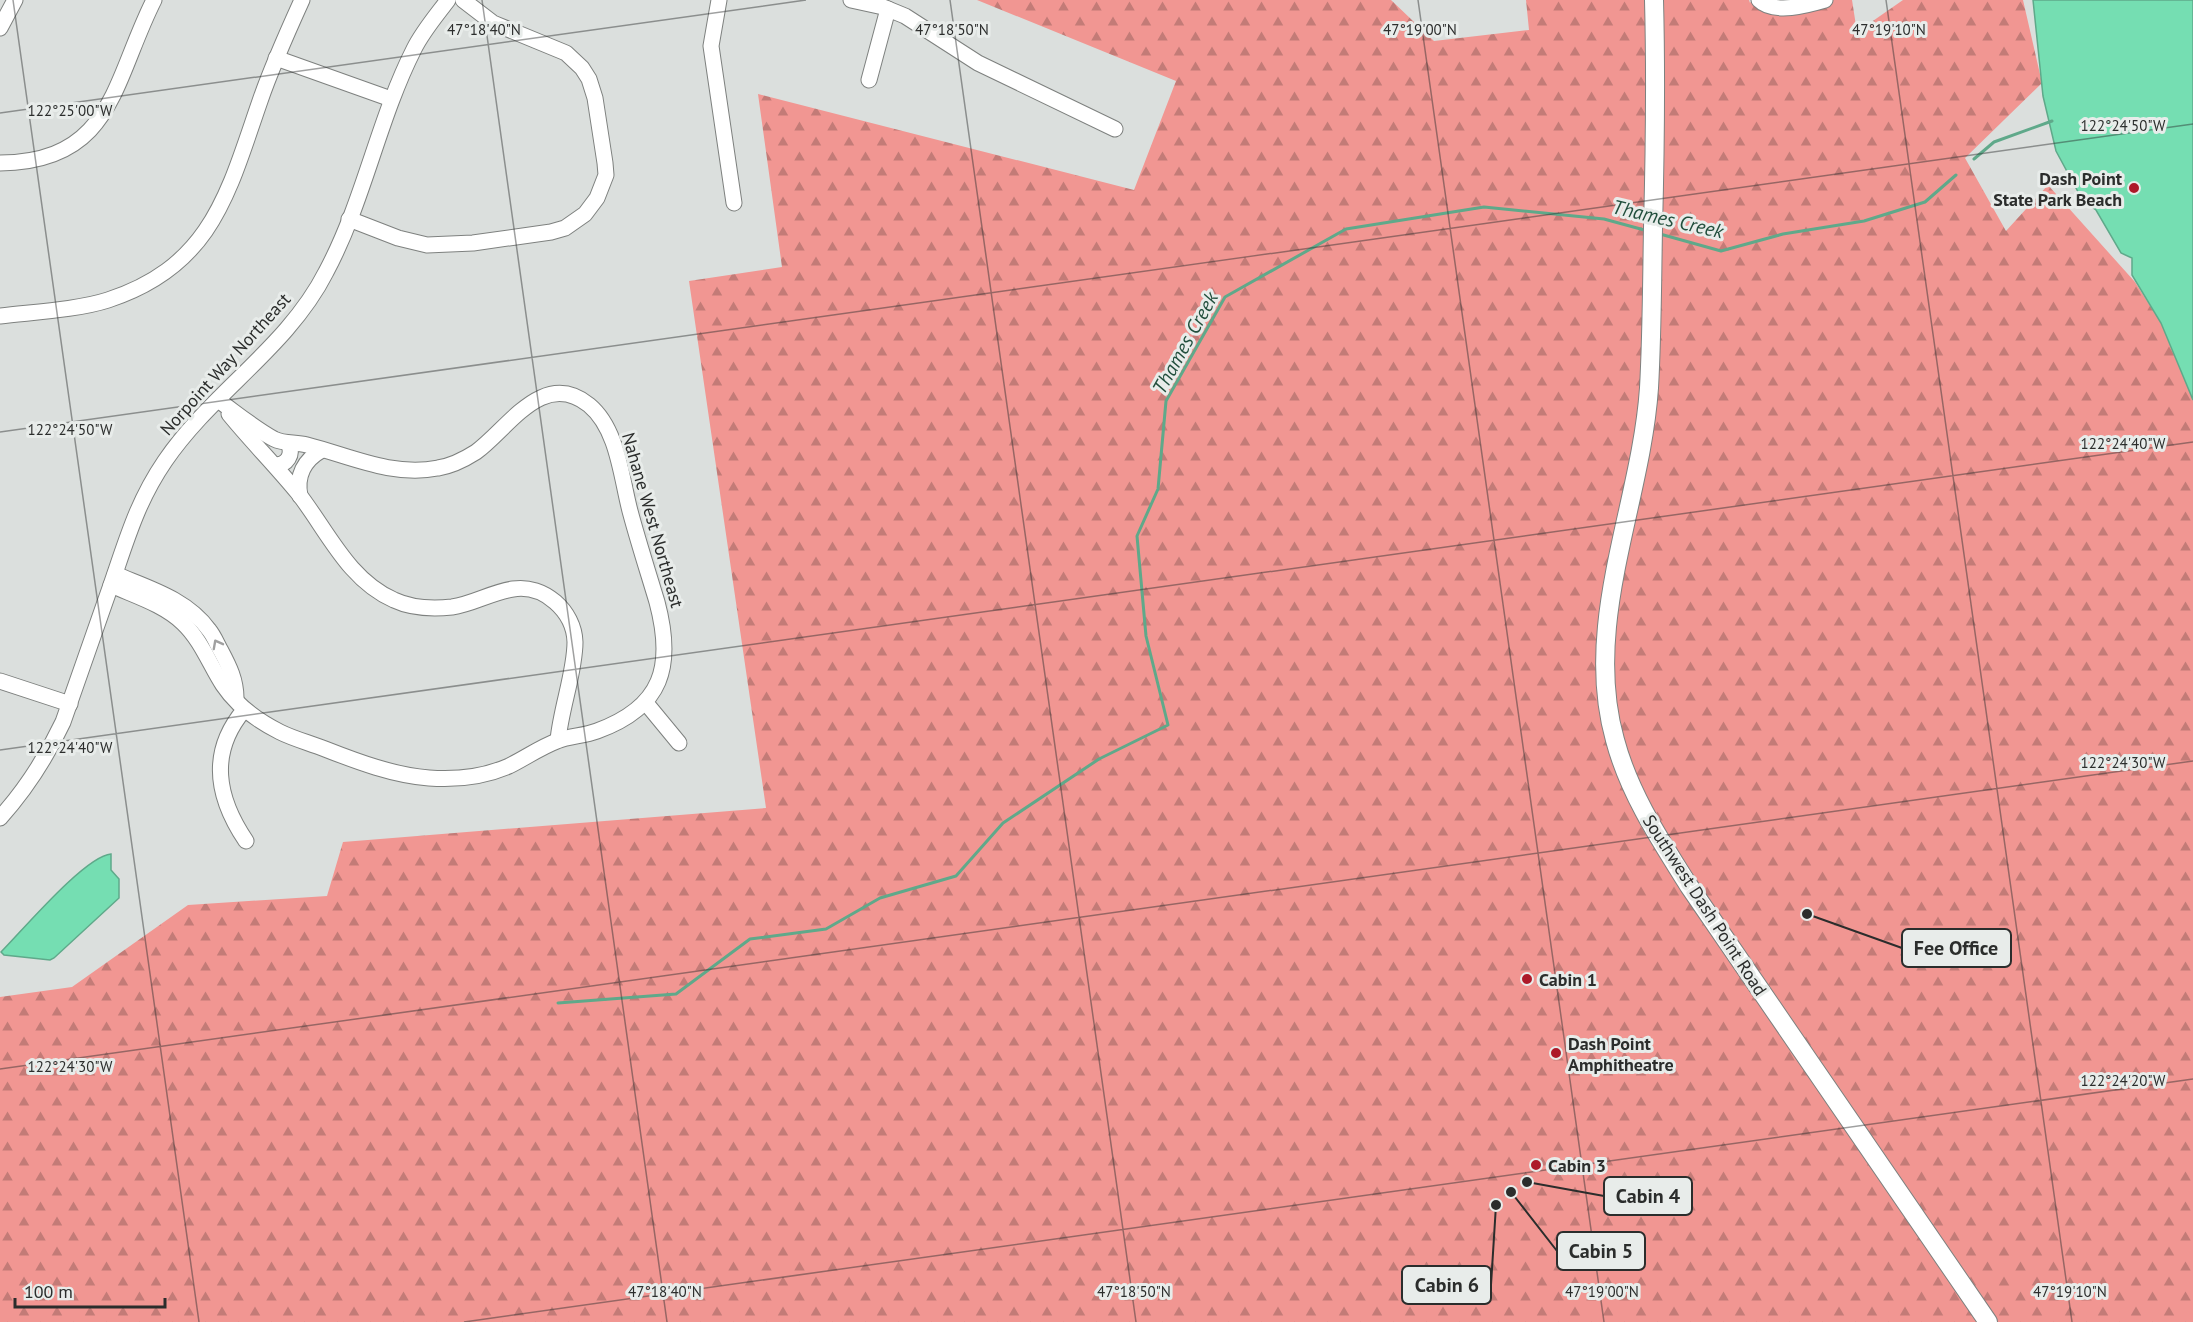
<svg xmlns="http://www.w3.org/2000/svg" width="2193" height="1322" font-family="'PT Sans',sans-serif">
<defs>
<pattern id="forest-firs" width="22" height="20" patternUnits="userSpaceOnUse" patternTransform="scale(1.5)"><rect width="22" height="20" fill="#f19692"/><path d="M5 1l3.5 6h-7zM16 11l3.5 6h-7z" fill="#c37b77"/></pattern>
</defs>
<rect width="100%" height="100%" fill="#dbdfdd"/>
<!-- forest -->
<path fill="url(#forest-firs)" d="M977,0H1391L1434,41L1529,30L1526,0H1749L1750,3L1752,0H1852L1857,32L1903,0H2023L2042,83L1965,158L2006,231L2048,185L2135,282L2161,323L2193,400V1322H0V997L72,987L188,905L327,896L343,842L766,808L689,281L782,267L758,94L1134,190L1176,81Z"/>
<!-- water -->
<g fill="#75deb2" stroke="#5fa98a" stroke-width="1.5">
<path d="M2033,0H2193V400L2161,323L2132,275V258L2121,253L2096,210L2083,201L2056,151L2043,96Z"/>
<path d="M111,854V870L119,879V898L54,958L50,960L4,955L1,952C22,931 85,856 111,854Z"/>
</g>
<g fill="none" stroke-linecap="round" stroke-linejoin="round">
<!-- stream -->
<g stroke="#5fa98a" stroke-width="3">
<path d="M1974,159L1994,142L2052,121"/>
<path d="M1660,234L1721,251L1783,234L1864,221L1925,202L1956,175"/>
<path d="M558,1003L676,994L750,939L826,929L880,898L956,876L1003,823L1099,759L1168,725L1146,636L1137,536L1158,489L1166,401L1225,297L1346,229L1484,207L1604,219L1648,231"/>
</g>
<!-- minor casing -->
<g stroke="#7e817f" stroke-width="17">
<g id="minor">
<path d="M719,0L711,46L734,203"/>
<path d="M851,0L883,7L905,16L978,63L1115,129"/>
<path d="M1759,0C1774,15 1808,5 1825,0"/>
<path d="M0,28L15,0"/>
<path d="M276,58L391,99"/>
<path d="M869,80L888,9"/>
<path d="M0,163C113,162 113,81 154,0"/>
<path d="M349,219L398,238L427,245L473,243L551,232L565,228L585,214L597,198L606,175L605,163L595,98L589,79L582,68L566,53L493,23L463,0"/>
<path d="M0,316C33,312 77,310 108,300C212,266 228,193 260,101C272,66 287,33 302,0"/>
<path d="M229,414C251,441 276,466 298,493C327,530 348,580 394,600C411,608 433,609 452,607C473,604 492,592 513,589C544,584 574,611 575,642C575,672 561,708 558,740"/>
<path d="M275,465C287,465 294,455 288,443"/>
<path d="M300,496C296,476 304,460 322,450"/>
<path d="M115,574C148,588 187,599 209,630C214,636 217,644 221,651C229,666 236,680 236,698"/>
<path d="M111,585C135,596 163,604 183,623C201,640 210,665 223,685C237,706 258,721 280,732C294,739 310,743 325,749C358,762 393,775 429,778C456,780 484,777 509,766C525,758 541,747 557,741C569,736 584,736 597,731C663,707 674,666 657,602C648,572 638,541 630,511C621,477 618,429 589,405C543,368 508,429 476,452C465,459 451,466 438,468C392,477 350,456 307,445C295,442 284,444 274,439C254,428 236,413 218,400"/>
<path d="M0,681L70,704"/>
<path d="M646,703L679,743"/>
<path d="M244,710C208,753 217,798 246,841"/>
<path d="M0,818C26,789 46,758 63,722C79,677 95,631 111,585C127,539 137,502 165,461C212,392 288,347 326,272C364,201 378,120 414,49C423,31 436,16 448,0"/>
</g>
</g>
<!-- major casing -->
<g stroke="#7e817f" stroke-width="20">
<path id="major" d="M1654,0C1656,76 1655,152 1653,228C1652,282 1652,335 1649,388C1641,505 1582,623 1615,740C1629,793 1660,840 1689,886L1988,1322"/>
</g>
<!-- minor -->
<use href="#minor" stroke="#fff" stroke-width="15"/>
<!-- major -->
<use href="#major" stroke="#fff" stroke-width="18"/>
</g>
<!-- one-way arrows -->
<defs><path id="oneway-chevron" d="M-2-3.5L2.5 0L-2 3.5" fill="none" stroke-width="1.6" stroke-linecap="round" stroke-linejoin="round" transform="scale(1.5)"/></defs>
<use stroke="#a0a0a0" href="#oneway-chevron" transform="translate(217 644) rotate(-118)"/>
<!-- ticks -->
<path fill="none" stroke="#2b2d2c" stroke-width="1.5" stroke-opacity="0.45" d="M13,0L199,1322M482,0L667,1322M950,0L1136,1322M1418,0L1604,1322M1886,0L2072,1322M0,113L806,0M0,432L2193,124M0,750L2193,442M0,1069L2193,761M464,1322L2193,1079"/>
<!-- markers -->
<g fill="#ad1929" stroke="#e8ecea" stroke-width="2">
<circle cx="2134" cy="188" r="6"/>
<circle cx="1527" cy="979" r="6"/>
<circle cx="1556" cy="1053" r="6"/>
<circle cx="1536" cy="1165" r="6"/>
</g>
<g text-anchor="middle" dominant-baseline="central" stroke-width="6" stroke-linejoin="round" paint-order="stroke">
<!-- poi labels -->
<g font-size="18" font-weight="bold" fill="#2b2d2c" stroke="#e8ecea" text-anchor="start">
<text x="2122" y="178" text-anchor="end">Dash Point<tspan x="2122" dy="21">State Park Beach</tspan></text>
<text x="1539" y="979">Cabin 1</text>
<text x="1568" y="1043">Dash Point<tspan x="1568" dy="21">Amphitheatre</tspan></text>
<text x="1548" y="1165">Cabin 3</text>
</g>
<!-- street labels -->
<g font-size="18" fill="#2b2d2c" stroke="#e8ecea">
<text transform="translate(225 364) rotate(-48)">Norpoint Way Northeast</text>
<text transform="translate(653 520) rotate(74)">Nahane West Northeast</text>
<text transform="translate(1705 905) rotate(57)">Southwest Dash Point Road</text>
</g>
<!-- water labels -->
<g font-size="20" font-style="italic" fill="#224f3d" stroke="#e8ecea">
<text transform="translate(1668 219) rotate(13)">Thames Creek</text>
<text transform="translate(1185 343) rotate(-61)">Thames Creek</text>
</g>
</g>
<g font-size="15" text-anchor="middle" fill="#2b2d2c" stroke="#e8ecea" stroke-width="6" stroke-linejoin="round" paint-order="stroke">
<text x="484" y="35">47°18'40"N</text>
<text x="952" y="35">47°18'50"N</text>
<text x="1420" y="35">47°19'00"N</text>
<text x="1889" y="35">47°19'10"N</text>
<text x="70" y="116">122°25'00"W</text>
<text x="2123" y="131">122°24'50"W</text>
<text x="70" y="435">122°24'50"W</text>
<text x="2123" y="449">122°24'40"W</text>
<text x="70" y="753">122°24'40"W</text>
<text x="2123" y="768">122°24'30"W</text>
<text x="70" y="1072">122°24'30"W</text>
<text x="2123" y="1086">122°24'20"W</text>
<text x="665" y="1297">47°18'40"N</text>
<text x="1134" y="1297">47°18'50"N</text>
<text x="1602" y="1297">47°19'00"N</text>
<text x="2070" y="1297">47°19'10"N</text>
</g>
<!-- callouts -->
<path fill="none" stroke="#2b2d2c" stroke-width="2" d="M1807 914L1902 948M1527 1182L1604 1196M1511 1192L1557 1251M1496 1205L1491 1285"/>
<g fill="#2b2d2c" stroke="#e8ecea" stroke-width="2">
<circle cx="1807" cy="914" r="6"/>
<circle cx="1527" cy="1182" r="6"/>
<circle cx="1511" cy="1192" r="6"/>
<circle cx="1496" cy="1205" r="6"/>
</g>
<g fill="#e8ecea" stroke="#2b2d2c" stroke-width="2">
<rect x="1902" y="929" width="109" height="38" rx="6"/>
<rect x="1604" y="1177" width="88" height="38" rx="6"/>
<rect x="1557" y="1232" width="88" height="38" rx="6"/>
<rect x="1402" y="1266" width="89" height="38" rx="6"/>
</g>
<g font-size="20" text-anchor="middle" font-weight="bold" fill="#2b2d2c">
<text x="1956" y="955">Fee Office</text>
<text x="1648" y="1203">Cabin 4</text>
<text x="1601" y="1258">Cabin 5</text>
<text x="1447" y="1292">Cabin 6</text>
</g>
<!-- scale -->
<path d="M15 1298v9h150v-9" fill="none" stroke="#2b2d2c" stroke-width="3"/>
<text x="24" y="1298" font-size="18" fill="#2b2d2c" stroke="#e8ecea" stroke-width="4.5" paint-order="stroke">100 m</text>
</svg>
